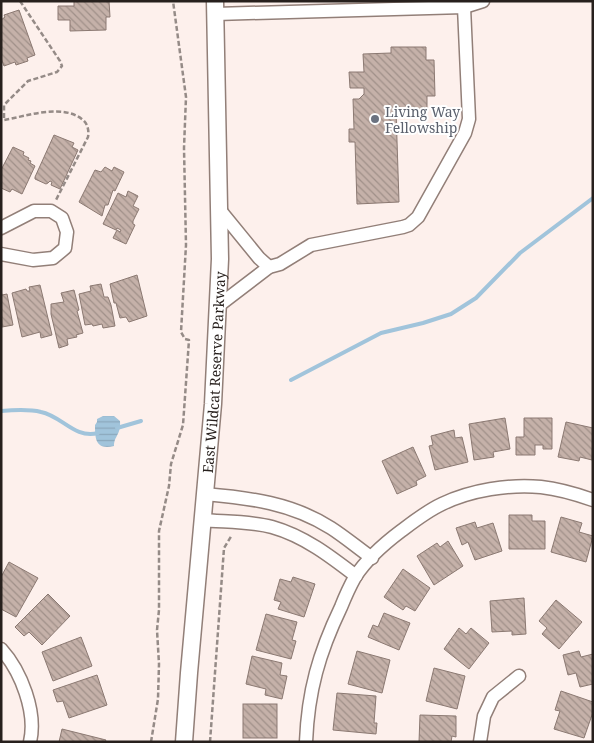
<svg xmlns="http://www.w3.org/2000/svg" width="594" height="743" font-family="'Noto Serif',serif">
<defs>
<pattern id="water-rules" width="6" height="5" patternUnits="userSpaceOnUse" patternTransform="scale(1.25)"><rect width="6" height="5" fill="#a1c4db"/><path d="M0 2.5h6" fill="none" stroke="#8ba8bc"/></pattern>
<pattern id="building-back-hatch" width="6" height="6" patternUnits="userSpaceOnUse" patternTransform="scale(1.25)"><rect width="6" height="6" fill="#c5b1a9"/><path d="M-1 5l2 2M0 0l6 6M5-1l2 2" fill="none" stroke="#a09089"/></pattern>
</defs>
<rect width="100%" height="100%" fill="#fdf0ec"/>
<!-- water -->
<path fill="url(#water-rules)" d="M103,416H114L120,421C121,435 114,436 114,446C96,450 95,440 95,425L97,422V419Z"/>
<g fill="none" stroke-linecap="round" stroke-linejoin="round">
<!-- stream -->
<g stroke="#a1c4db" stroke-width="4">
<path d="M291,380L381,333L423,323L451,314L476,298L520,253L593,198"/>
<path d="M1,411C13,410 29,409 41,412C62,416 74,439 98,433"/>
<path d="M117,428L141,421"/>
</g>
</g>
<!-- building -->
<g fill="url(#building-back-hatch)" stroke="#8b7972">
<path d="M74,1H109L110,17H106V30L70,31V20H58V6H74Z"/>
<path d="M19,10L35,55L27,58L28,61L16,65L15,62L4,66L1,58V20L5,17L4,15Z"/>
<path d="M391,47H426V60H434L435,96H427V109L396,110L399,202L357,204L355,142H349V129H354L353,99H359L364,94V88H350L349,72H364L363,54L391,53Z"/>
<path d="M54,135L74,143L72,147L78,150L60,189L51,185L52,182L50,181L48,183L46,184L35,179V177Z"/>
<path d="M13,147L24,152L23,155L29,158L28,160L31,161L30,163L35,166L22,194L12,189L10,192L1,188V170Z"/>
<path d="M105,167L112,171L114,167L124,172L115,191L113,190L108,205H105L102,216L79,202L95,170L101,172Z"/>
<path d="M128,191L138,196L133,206L139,209L133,221V224L135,225L126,244L113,238L117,230L120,232L121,230L117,228L116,230L103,224L118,193L126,197Z"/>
<path d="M137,275L147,316L129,322L126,317L120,318L116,303H114L110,284Z"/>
<path d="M101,284L104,297H108L111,305L115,326L103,328L102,324L93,326L92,324L85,325L79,294L91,291L90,286Z"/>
<path d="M40,285L52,335L41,338L40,332L22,337L12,293L26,289L27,291H30L29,287Z"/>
<path d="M74,290L79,310L77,311L83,333L76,335L77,337L67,339L68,345L59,348L51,314V304L64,302L61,293Z"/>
<path d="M1,291L2,295L7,294L13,325L2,327Z"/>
<path d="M505,418L510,449L493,452L494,457L474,460L469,424Z"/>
<path d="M524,418H552V449H543V445H535V455H516V437H524Z"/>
<path d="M566,422L593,428L592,460L580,457L579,461L558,457Z"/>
<path d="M454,430L455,438L462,437L468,462L435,470L429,446L433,445L431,436Z"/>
<path d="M413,447L426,476L416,481L417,485L397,494L382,461Z"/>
<path d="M509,515H532V521H545V549H509Z"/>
<path d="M561,517L582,523L579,532L593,536L586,562L551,552Z"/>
<path d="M475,522L477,528L493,523L502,551L475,560L468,542L462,545L456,528Z"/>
<path d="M448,541L463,566L434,585L417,556L437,543L440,547Z"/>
<path d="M9,562L38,578L16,617L1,609V577Z"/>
<path d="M403,569L430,588L415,611L406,606L403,610L384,597Z"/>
<path d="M293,577L315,584L304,617L278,609L281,602L274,600L280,579L291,582Z"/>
<path d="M48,594L70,616L42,645L29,632L24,636L15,627Z"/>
<path d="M524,598L526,634L512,635V631L492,632L490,601Z"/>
<path d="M556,600L582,622L559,649L542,634L547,628L539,621Z"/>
<path d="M384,613L410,623L399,650L368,637L373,625L378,627Z"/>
<path d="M266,614L297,622L292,640L296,641L291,659L256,650Z"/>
<path d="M459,628L466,634L471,628L489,643L469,669L444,649Z"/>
<path d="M81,637L92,666L53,681L42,652Z"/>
<path d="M357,651L390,660L382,693L348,684Z"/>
<path d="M579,651L581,657L593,654V684L580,687L576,673L568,675L563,655Z"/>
<path d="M252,656L282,663L280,675L287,676L282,699L265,695L266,689L246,684Z"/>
<path d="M434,668L465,676L457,709L426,701Z"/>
<path d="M97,675L107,705L69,718L63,701L57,702L53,690Z"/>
<path d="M561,691L593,702V712L584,738L554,729L560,711L555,710Z"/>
<path d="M337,693L376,696L374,723H377L376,734L333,730Z"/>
<rect x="243" y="704" width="34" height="34"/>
<path d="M420,715L456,716V737L452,736L451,742H419Z"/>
<path d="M62,729L106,740L105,742H59Z"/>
</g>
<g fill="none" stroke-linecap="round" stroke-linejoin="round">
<!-- minor casing -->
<g stroke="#927f78" stroke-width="15">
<g id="minor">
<path d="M464,7L483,1"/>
<path d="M216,14L464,7L469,119L465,133L418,217L409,225L403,227L311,245L280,264L269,267L218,306"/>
<path d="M219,209L259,258L269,267"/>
<path d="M1,228L34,211H51L62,218L67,232L65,248L53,258L33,260L1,254"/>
<path d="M205,494C250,498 292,503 331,528C345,537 358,548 372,558"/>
<path d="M202,520C225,522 250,521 272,527C304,536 330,556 356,576"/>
<path d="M1,649C21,671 37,712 30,742"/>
<path d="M306,742C308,691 319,653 341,607C345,597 350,586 355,577C366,560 385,543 401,531C413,522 427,511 442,504C471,490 509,484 541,487C559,489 576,494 593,500"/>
<path d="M480,742L484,716L493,697L519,676"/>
</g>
</g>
<!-- major casing -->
<g stroke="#927f78" stroke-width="19">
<g id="major">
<path id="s1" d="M184,742L189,673L213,404L220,259L215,1"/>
</g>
</g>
<!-- path -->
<g stroke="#958b87" stroke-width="2.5" stroke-dasharray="5 2.5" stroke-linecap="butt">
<path d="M20,1L60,61L62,66L57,72L28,81L4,105V120C27,116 63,103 83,120C88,124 89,131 88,137L56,200"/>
<path d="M151,742L158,699L159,664L157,630L159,610V531L169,486L171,464L183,425L189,340L185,339L181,332L186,245L184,148L186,97L173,1"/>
<path d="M210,742L224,548L232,535"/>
</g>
<!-- minor -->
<use href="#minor" stroke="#fff" stroke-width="12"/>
<!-- major -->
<use href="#major" stroke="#fff" stroke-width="16"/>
</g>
<!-- markers -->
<circle fill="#6b7280" stroke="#fff" stroke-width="2" cx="375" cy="119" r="5"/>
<g text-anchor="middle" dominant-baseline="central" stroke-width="4" stroke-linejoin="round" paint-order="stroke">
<!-- worship labels -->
<g font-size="14" fill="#5b616d" stroke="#fff" text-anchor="start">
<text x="385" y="111">Living Way<tspan x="385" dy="16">Fellowship</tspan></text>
</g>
<!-- street labels -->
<g font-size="14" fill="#27201d" stroke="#fff">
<text stroke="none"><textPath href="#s1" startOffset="371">East Wildcat Reserve Parkway</textPath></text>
</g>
</g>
<!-- border -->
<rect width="594" height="743" fill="none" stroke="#27201d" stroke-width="5"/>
</svg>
